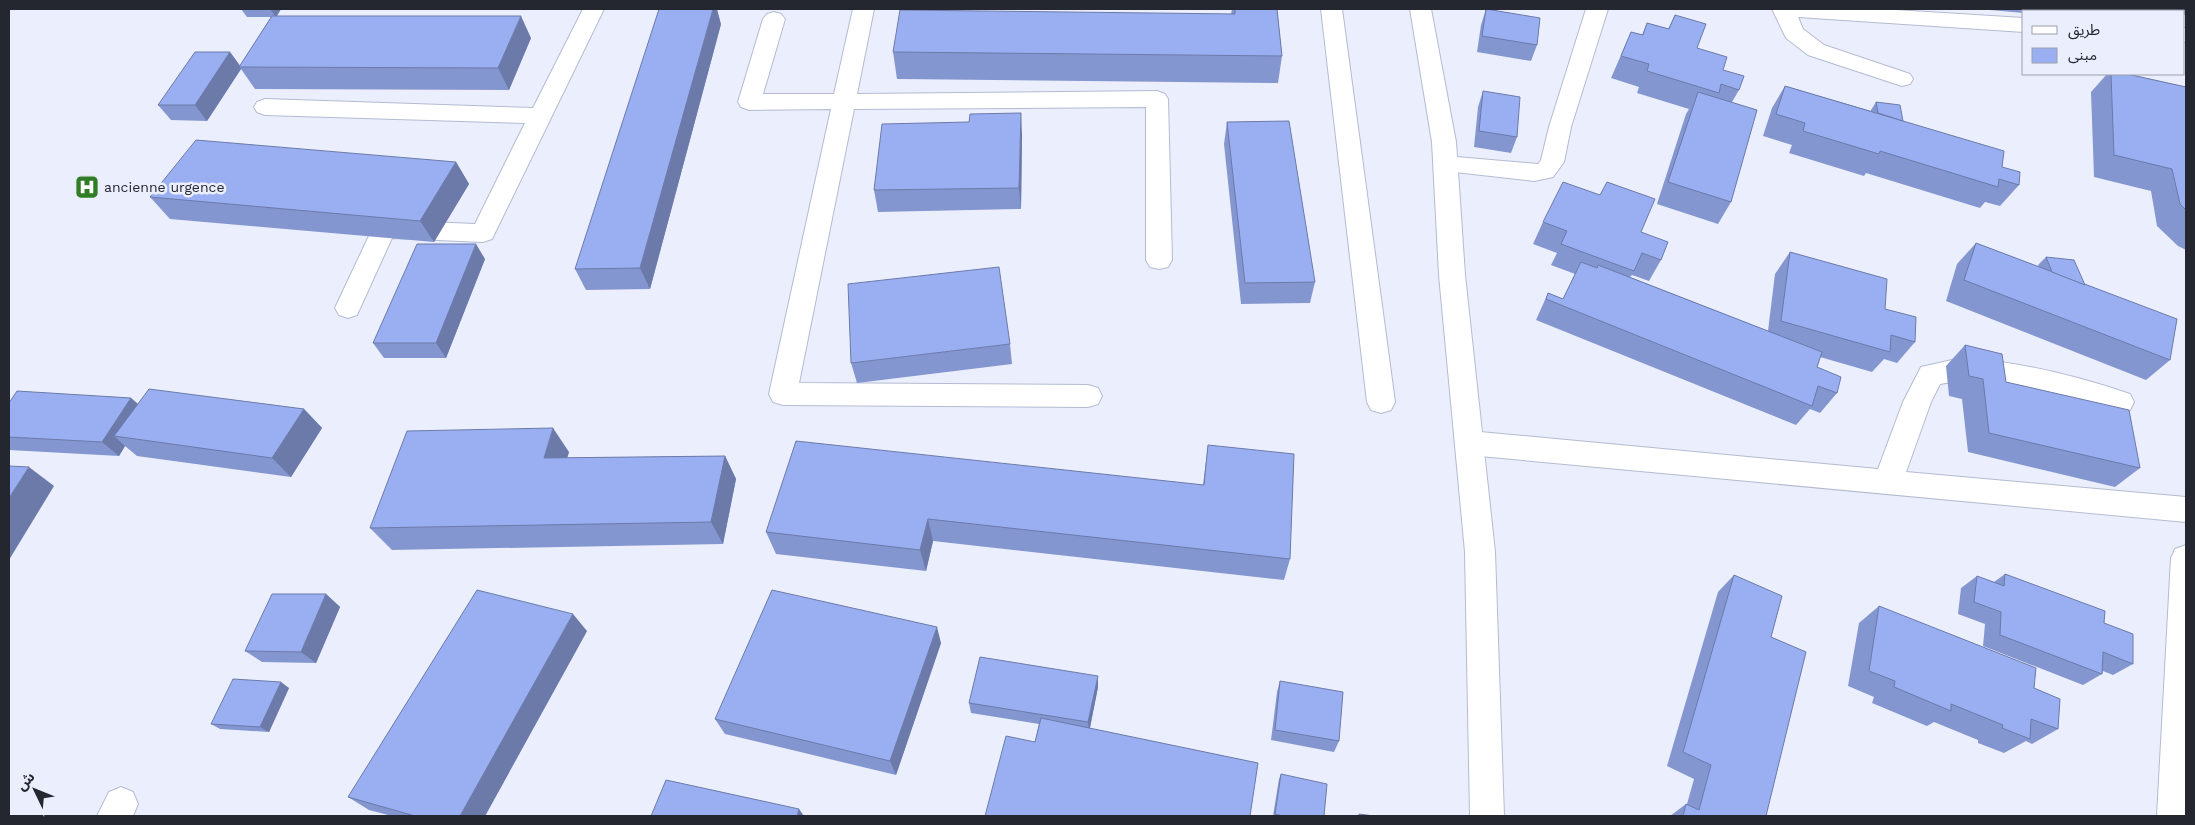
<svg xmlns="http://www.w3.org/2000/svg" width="2195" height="825" font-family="'Work Sans','Noto Sans Arabic',sans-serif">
<rect width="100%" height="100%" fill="#ebeffd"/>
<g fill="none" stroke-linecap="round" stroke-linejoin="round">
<!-- street casing -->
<g stroke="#b4bbd1" stroke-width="2">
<g id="street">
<path d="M583,9H604L492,239L483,242L392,238L357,315L348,318L339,315L335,308L375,223L384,220L475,224L525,123L265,115L257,112L254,107L257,102L265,99L533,108Z"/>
<path d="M853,9H874L857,94L1157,91L1165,94L1168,99L1172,260L1168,267L1159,269L1150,267L1146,260V107L854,109L799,383L1088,385L1098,388L1102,396L1098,404L1088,407L783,405L773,402L769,394L831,109L749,110L741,107L738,102L763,19L767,14L774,12L781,14L785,19L763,94H834Z"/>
<path d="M1321,9H1342L1395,402L1391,410L1381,413L1371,410L1367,402Z"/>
<path d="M1586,9H1608L1571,127L1564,162L1553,177L1534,181L1437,170L1433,164L1437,158L1445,156L1538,164L1541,160L1549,127Z"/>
<path d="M1772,9H1879L2024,18V32L1798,17L1803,29L1824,45L1910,74L1913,79L1910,84L1902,86L1808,55L1786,38Z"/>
<rect x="2184" y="28" width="2" height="14"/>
<path d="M1975,359C2028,364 2080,377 2130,394L2134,402L2130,410L2120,413C2063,397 1999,372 1940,384L1931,402L1906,472L2186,497V522L1469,455L1459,451L1455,443L1459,435L1469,431L1878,469L1903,402L1921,367L1952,360Z"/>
<path d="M2186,545V816H2157L2171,558L2175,549Z"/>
<path d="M121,787L133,792L138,804L133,816H97L109,792Z"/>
</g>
</g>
<!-- secondary casing -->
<g stroke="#b4bbd1" stroke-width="2">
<path id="secondary" d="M1410,9H1431L1456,142L1465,275L1495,552L1504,816H1470L1465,552L1439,275L1432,142Z"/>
</g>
<!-- street -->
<use href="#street" fill="#fff" fill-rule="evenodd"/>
<!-- secondary -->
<use href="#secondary" fill="#fff" fill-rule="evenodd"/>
</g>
<!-- wall -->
<g fill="#8496d0">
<path d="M241,9H281L277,16L531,38L509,90L255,89L241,69L207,121L171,120L158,105L230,52L240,66L271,17H247Z"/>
<path d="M1232,9H1277L1282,56L1278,83L897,79L893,52L1231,14Z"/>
<path d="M1486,9L1537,45L1531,61L1477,52L1481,25Z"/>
<path d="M1978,9H2045L2043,11H2024V13Z"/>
<path d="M2079,9H2109L2107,11Z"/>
<path d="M2116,9H2186V15H2184V11H2136L2117,10Z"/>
<path d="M1675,15L1697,48L1723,70L1739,90L1732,102L1731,202L1718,224L1657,204L1686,114L1689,109L1637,93L1639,87L1611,78L1631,32L1642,35L1647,23L1668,29Z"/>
<path d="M721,24L650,289L586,290L575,269Z"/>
<path d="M2107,74H2127L2186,87V250L2178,246L2157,226L2151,191L2094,177L2091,92Z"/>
<path d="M1785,86L1871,111V110L1876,102L1903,121L2002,167L2019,185L2000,206L1985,202L1980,208L1866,173L1864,176L1789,153L1792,145L1763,136L1772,108Z"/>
<path d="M1483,91L1517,137L1511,153L1474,147L1478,107Z"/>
<path d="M969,122L1022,135L1021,209L878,212L874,190Z"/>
<path d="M1227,122L1315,282L1310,303L1241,304L1224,144Z"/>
<path d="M456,162L469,184L434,242L170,219L150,197Z"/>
<path d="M1543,222L1641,232L1661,260L1649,281L1632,275L1630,277L1768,331L1775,274L1790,252L1885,309L1915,342L1897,363L1884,359L1872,372L1820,357L1817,367L1837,393L1820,413L1810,409L1796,425L1536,320L1548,293L1563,299L1575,274L1551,265L1557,253L1533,244Z"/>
<path d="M1976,243L2039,267L2038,265L2046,257L2085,285L2170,360L2146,380L1946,301L1957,264Z"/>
<path d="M485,259L446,358H384L373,343Z"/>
<path d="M1010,344L1012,364L857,383L851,363Z"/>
<path d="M1965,345L2006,382L2140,468L2115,487L1968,452L1962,399L1949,396L1946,366Z"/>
<path d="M131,398L138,404L304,409L322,428L291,477L137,456L125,446L119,456L9,450V403Z"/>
<path d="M1208,445L1290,559L1284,580L933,541L926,571L776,554L766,532L1203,485Z"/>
<path d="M569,452L567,458L725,456L736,479L723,544L392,550L370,528Z"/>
<path d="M2005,574L2104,623L2133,664L2113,675L2103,671L2102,674L2083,685L1983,646L1985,624L1958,614L1961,588L1977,576L1994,582Z"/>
<path d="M1734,575L1771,637L1766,816H1670L1686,804H1687L1694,779L1667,766L1718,592Z"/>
<path d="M326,594L340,607L316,663L262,662L245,651Z"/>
<path d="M1879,606L2034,688L2058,729L2032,744L2026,741L2004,753L1978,743V740L1934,722L1927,726L1872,703L1874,697L1848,686L1859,623Z"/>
<path d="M587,631L485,816H392L369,810L348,797Z"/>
<path d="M941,643L896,775L725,734L715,719Z"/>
<path d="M1280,681L1339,741L1334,752L1271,740L1277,692Z"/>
<path d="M1098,687L1090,728L1250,816L1035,742L1039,724L971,713L969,703Z"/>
<path d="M289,688L269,732L220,729L211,724Z"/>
<path d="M1281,774L1324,816H1273L1279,779Z"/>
</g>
<!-- shaded-wall -->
<g fill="#6b7aa9">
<path d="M270,9H281L276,17Z"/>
<path d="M713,9H717L721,24L650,289L640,268Z"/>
<path d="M521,16L531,38L509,90L498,68Z"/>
<path d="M230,52L241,67H239L241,69L207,121L195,105Z"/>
<path d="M1021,113L1022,135L1021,209L1019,188Z"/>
<path d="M456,162L469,184L434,242L420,221Z"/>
<path d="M476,244L485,259L446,358L436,343Z"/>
<path d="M131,398L147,412L114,436L125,446L119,456L102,442Z"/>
<path d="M304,409L322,428L291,477L272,458Z"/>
<path d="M553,428L569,452L560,481L544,458Z"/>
<path d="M725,456L736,479L723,544L711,522Z"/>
<path d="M29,467L54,486L9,560V498Z"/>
<path d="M928,519L933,541L926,571L920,550Z"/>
<path d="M326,594L340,607L316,663L301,652Z"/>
<path d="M573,614L587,631L485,816H460Z"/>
<path d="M937,627L941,643L896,775L890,761Z"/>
<path d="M1098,676V687L1089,732L1088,722Z"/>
<path d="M281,682L289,688L269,732L260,727Z"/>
<path d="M799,809L804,816H797Z"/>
</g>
<!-- building -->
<g fill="#99aff2" stroke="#6b7aa9">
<path d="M659,9H713L640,268L575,269Z"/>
<path d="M1235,9H1277L1282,56L893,52L900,10L1235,14Z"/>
<path d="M1486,9L1540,18L1537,45L1482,36Z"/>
<path d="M1675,15L1706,24L1697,48L1727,57L1723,70L1744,76L1739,90L1721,84L1719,93L1647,71L1649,64L1621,56L1631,32L1643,35L1647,23L1669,29Z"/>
<path d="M272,16H521L498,68L239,67Z"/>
<path d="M195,52H230L195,105H158Z"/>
<path d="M2111,74H2127L2186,87V210L2180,204L2172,169L2114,155Z"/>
<path d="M1785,86L2004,151L2002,167L2020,172L2019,185L1999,179L1998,187L1880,151L1879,154L1803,131L1805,123L1776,114Z"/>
<path d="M1483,91L1520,97L1517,137L1479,131Z"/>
<path d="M1698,92L1757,110L1731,202L1668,182Z"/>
<path d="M1876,102L1900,105L1903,121L1878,113Z"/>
<path d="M1021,113L1019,188L874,190L882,124L969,122L970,114Z"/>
<path d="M1289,121L1315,282L1245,283L1227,122Z"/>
<path d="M196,140L456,162L420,221L150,197Z"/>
<path d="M1563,182L1600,195L1607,182L1655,199L1641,232L1668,242L1661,260L1642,253L1634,271L1561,244L1567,231L1543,222Z"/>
<path d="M1976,243L2177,319L2170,360L1964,280Z"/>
<path d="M417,244H476L436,343H373Z"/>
<path d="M1790,252L1887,279L1885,309L1916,317L1915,342L1891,335L1890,352L1781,321Z"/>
<path d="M2046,257L2074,260L2085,285L2052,272Z"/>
<path d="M1581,262L1597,268L1598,265L1822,352L1817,367L1841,377L1837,393L1818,386L1812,406L1546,299L1548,293L1563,299Z"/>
<path d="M999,267L1010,344L851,363L848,284Z"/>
<path d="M1965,345L2002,354L2006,382L2129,410L2140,468L1989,433L1983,379L1969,376Z"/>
<path d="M149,389L304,409L272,458L114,436Z"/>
<path d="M17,391L131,398L102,442L9,437V403Z"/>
<path d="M553,428L544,458L725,456L711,522L370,528L407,431Z"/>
<path d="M796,441L1204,485L1208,445L1294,454L1290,559L928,519L920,550L766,532Z"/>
<path d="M9,466L29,467L9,498Z"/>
<path d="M2005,574L2105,611L2104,623L2133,634V664L2103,652L2102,674L2000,635L2001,612L1974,602L1977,576L2004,586Z"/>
<path d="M1734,575L1782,596L1771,637L1806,652L1766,816H1683L1686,804L1699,810L1711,765L1683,752Z"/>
<path d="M477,590L573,614L460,816H415L348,797Z"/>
<path d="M772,590L937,627L890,761L715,719Z"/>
<path d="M272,594H326L301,652L245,651Z"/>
<path d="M1879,606L2036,668L2034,688L2060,699L2058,729L2031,719L2030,739L2002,728L2003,725L1951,704V711L1894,687L1895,681L1869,671Z"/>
<path d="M980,657L1098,676L1088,722L969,703Z"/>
<path d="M233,679L281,682L260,727L211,724Z"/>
<path d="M1280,681L1343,692L1339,741L1275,730Z"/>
<path d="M1041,718L1258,763L1250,816H985L1006,736L1035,742Z"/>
<path d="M1281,774L1327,784L1324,816H1283L1275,814Z"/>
<path d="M666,780L799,809L797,816H651Z"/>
<path d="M1359,814L1374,816H1359Z"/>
</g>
<!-- icons -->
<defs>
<g id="hospital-square" transform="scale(1.25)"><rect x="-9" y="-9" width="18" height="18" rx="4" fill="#307d25" stroke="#ebeffd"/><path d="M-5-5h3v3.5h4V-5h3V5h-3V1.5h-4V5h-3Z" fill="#fff"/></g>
</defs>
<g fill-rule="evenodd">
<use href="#hospital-square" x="87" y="187"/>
</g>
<g text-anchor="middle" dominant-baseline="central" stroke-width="5" stroke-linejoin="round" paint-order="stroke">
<!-- poi labels -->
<g font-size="14" fill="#252730" stroke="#ebeffd" text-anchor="start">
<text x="104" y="187">ancienne urgence</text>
</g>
</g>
<!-- border -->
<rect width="2195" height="825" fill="none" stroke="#252730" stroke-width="20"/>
<!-- legend -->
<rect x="2022" y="10" width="162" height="65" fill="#ebeffd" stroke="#9c9fab"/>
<rect x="2032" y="26" width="25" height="8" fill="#ffffff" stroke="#9c9fab"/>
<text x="2068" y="35" font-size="15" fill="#252730">طريق</text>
<rect x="2032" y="48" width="25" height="15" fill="#99aff2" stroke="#9c9fab"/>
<text x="2068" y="60" font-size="15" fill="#252730">مبنى</text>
<!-- north arrow -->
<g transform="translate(35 790) rotate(313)" stroke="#ebeffd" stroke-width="4" paint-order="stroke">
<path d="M0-4L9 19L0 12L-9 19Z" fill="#252730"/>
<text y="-8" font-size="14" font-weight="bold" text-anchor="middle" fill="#252730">ش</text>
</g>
</svg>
